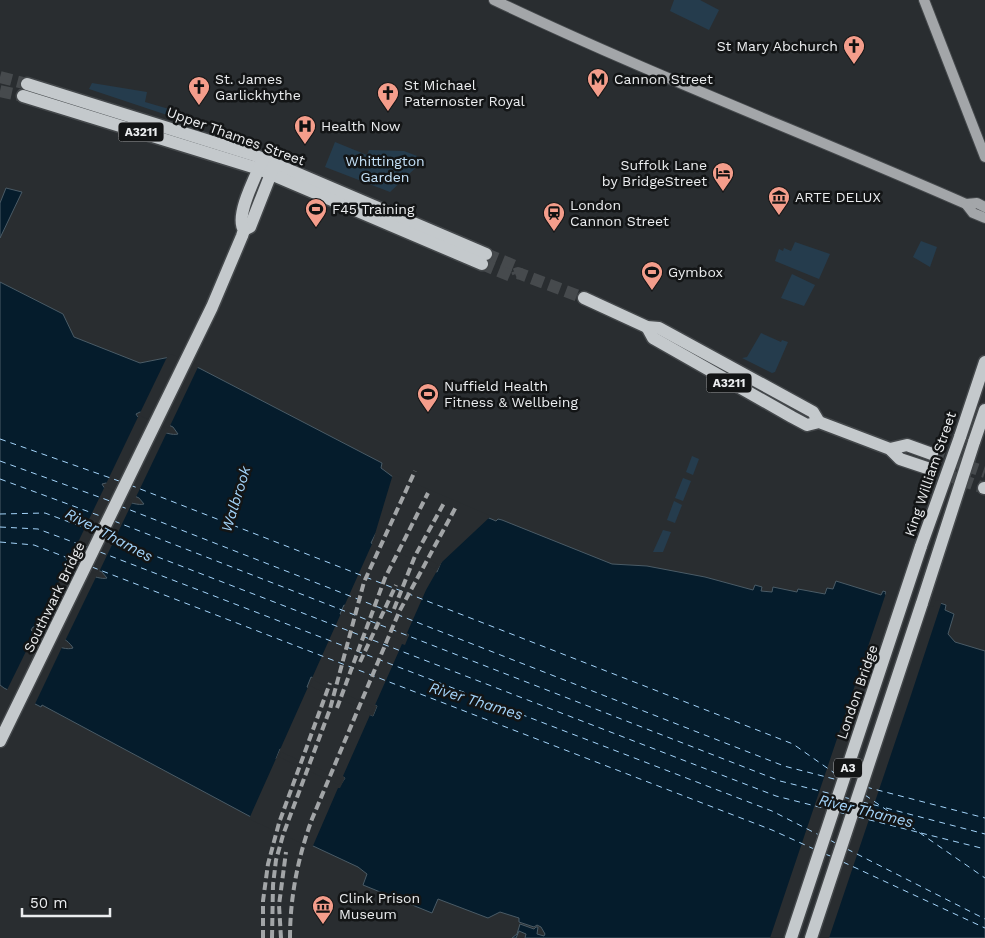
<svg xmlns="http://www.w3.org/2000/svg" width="985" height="938" font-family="'Work Sans',sans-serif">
<rect width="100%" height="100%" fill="#292d30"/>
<!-- green -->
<g fill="#253c4d">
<path d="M674,0H700L719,10L709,30L670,11Z"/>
<path d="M92,83L147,92L145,102L169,109L167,115L89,89Z"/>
<path d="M335,142L367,155L369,150L404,151L425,159L390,192L325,167Z"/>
<path d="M921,241L937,247L930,267L913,257Z"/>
<path d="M795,242L830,254L819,279L775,261L779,249L783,251L784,248L791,251Z"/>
<path d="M792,274L815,285L804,306L781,298Z"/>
<path d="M761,333L781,342L782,340L788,342L775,372L772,373L742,358L747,357Z"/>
<path d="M692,456L699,459L693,475L686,472Z"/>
<path d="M683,478L691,481L683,501L675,498Z"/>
<path d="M674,501L682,505L675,523L667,520Z"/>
<path d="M663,530L671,532L663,552H653Z"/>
</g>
<!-- water -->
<g fill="#051c2c" stroke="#4a5b66" fill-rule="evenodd">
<path d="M6,188L22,192L0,238V203Z"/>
<path d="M0,282L63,314L74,337L140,363L170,357L199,368L382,463L381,468L393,477L496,521L498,519L502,520L612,564L647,566L705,577L753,590L755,585L762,587L761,591L772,592L773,587L797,592L798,589L825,594L827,588L833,589L836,581L881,595L883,591L886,592L885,594L934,611L937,602L946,605L945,610L954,614L948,634L955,642L985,651V938H525L526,934L519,931L516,938H512L517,934L520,924L534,929L536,927H538L537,934L544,936L545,934L541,927L537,925L534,927L519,922V918L500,912L488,918L438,899L432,913L363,885L367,874L358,867L251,817L42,705L41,707L4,688L0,685ZM140,412L173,427L178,434C168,437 140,423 136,414ZM106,483L139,498L144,504C134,507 106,494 102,484ZM376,533L441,562L437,572L371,543ZM71,557L102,572L107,578C98,581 69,567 66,558ZM344,605L409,635L402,643L340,614ZM33,627C44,627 68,638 73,648C62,652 39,638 31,630ZM311,677L377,706L373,716L307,687ZM280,749L345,778L339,787L276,759Z"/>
</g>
<!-- pier -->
<g fill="#292d30" fill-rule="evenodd">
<path d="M171,354L199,365L169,428L139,415L168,355Z"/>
<path d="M139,415L168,430L135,499L105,486Z"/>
<path d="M393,474L491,516L442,562L426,590L407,633L409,635L405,645L402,644L375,705L377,706L373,716L370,715L343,776L345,778L340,788H338L312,848L249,819L372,544ZM377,536L438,564L435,569L374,542ZM345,608L406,636L403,641L343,613ZM313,680L374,707L371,713L310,686ZM281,752L342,779L339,785L279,757Z"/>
<path d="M105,486L133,501L99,572L70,559Z"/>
<path d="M69,560L97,575L64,643L36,629Z"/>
<path d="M887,590L888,593L933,607L936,600L942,601L910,698L829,938H770Z"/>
<path d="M36,631L63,645L34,706L6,692Z"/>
</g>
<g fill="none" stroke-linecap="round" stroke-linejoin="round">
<!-- ferry -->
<g stroke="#a4d4fa" stroke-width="1" stroke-dasharray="6 5" stroke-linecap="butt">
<path d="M0,439L119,481"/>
<path d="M0,461L110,501"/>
<path d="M0,479L103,517"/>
<path d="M130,485L793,744L840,777"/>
<path d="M120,506L784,766L838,780"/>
<path d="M0,514L45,513L96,532"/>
<path d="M114,521L780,781L832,794"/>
<path d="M0,527L38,529L89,548"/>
<path d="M106,537L776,796L827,809"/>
<path d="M0,542L34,545L81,563"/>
<path d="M100,552L772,811L819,835"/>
<path d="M92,567L772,830L814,849"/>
<path d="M866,787L985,818"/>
<path d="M865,795L985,878"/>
<path d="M843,797L851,799"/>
<path d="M862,802L883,807"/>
<path d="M886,808L985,834"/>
<path d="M838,812L846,814"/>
<path d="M858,817L917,832"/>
<path d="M921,833L985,849"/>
<path d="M830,840L837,844"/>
<path d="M847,849L985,919"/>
<path d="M825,854L833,857"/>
<path d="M843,862L985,928"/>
</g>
<!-- primary-tunnel -->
<g stroke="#464a4d" stroke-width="12" stroke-dasharray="12 6" stroke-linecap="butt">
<path d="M0,77L27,84"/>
<path d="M0,91L23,96"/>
<path d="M486,254L515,266L518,273"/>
<path d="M482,264L511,276L518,273L584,298"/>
<path d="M932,454L985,472"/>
<path d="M927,468L984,488"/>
</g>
<!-- secondary casing -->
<g stroke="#44484b" stroke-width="12">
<g id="secondary">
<path d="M494,0C649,74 809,135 966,204L977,203L985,207"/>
<path d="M924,0L985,157"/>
<path d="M966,204L973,213L985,218"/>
</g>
</g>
<!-- primary casing -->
<g stroke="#44484b" stroke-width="15">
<g id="primary">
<path d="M27,84L254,155L486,254"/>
<path d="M23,96L259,169L482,264"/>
<path d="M244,230L250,227L274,166"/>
<path d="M584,298L647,327L659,328L813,412L819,422"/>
<path d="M647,327L653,338L792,417L807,425L819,422L890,449L900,459L927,468"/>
<path d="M960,437L985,362"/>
<path d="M974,442L985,410"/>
<path d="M890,449L907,445L932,454"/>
<path d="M984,488H985"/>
<path d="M0,741L212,307L242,236L244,230C234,216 257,174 263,159"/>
<path d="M791,938L921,546"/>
<path d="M811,938L922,603"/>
</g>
</g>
<!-- secondary -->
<use href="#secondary" stroke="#a3a6a9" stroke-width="10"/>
<!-- primary -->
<use href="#primary" stroke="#c4c9cc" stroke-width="12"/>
<!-- rail -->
<g stroke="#a2a5a7" stroke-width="4" stroke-dasharray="8 4" stroke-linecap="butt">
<path d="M394,609L415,556L444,503"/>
<path d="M360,662L396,585"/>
<path d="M337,708L385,578L428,493"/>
<path d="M263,938V901L268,864L279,823L330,683"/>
<path d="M272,938L273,885L276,860L283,835L330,709L364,582L415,471"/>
<path d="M281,938L279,905L286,852"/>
<path d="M290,938C290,897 298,857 312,819L399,612L457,505"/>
</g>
<!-- primary-bridge casing -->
<g stroke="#44484b" stroke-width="15" stroke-linecap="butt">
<g id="primary-bridge">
<path d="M921,546L960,437"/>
<path d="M922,603L974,442"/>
</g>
</g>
<!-- primary-bridge -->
<use href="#primary-bridge" stroke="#c4c9cc" stroke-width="12"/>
</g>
<!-- icons -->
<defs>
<g id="church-pin" transform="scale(1.125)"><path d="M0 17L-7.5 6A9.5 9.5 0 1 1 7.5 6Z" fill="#f49d8b" stroke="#131516"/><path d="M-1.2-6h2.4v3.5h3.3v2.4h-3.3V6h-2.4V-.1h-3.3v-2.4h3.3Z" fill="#111"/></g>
<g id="metro-pin" transform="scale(1.125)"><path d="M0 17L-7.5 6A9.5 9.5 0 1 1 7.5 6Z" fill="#f49d8b" stroke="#131516"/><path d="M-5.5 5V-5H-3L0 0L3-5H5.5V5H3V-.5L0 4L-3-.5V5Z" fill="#111"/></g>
<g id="hospital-pin" transform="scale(1.125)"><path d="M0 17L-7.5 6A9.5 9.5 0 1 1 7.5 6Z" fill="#f49d8b" stroke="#131516"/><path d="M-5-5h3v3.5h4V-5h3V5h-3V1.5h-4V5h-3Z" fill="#111"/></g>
<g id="hotel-pin" transform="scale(1.125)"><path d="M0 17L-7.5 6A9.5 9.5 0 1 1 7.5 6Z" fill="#f49d8b" stroke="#131516"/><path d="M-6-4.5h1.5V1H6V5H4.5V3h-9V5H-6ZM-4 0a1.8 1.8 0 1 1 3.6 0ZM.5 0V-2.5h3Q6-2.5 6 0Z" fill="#111"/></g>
<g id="museum-pin" transform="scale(1.125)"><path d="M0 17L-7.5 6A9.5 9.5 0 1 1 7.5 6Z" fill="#f49d8b" stroke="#131516"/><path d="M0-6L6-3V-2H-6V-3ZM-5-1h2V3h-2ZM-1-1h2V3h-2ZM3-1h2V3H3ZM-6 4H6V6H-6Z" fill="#111"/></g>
<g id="stadium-pin" transform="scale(1.125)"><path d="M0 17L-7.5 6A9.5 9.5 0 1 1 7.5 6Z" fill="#f49d8b" stroke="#131516"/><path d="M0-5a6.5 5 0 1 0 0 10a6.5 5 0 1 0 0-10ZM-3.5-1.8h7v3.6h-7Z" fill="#111"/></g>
<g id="station-pin" transform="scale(1.125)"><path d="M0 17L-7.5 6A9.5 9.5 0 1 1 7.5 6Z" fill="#f49d8b" stroke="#131516"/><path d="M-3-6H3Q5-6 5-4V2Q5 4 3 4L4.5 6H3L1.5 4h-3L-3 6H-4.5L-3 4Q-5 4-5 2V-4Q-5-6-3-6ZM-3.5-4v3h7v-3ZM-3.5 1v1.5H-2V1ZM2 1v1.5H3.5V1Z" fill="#111"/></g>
</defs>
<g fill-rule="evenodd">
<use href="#church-pin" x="854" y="46"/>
<use href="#metro-pin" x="598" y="79"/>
<use href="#church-pin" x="199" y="87"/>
<use href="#church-pin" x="388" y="93"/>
<use href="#hospital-pin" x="305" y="126"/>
<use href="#hotel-pin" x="723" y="173"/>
<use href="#museum-pin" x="779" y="197"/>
<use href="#stadium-pin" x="316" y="209"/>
<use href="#station-pin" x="554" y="213"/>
<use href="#stadium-pin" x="652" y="272"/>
<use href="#stadium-pin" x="428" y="394"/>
<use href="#museum-pin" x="323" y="906"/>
</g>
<g text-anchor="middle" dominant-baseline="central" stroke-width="5" stroke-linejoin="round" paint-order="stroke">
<!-- shield labels -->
<g fill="#131516" stroke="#aaacae" stroke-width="1">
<rect x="118.5" y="122.5" width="45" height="19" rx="4"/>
<rect x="706.5" y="373.5" width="45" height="19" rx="4"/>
<rect x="834" y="758.5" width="28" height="19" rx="4"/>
</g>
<g font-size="12" font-weight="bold" fill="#ebedef">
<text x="141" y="132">A3211</text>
<text x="729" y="383">A3211</text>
<text x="848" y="768">A3</text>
</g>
<!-- poi labels -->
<g font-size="14" fill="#ebedef" stroke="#131516" text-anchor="start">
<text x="838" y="46" text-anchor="end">St Mary Abchurch</text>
<text x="215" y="79">St. James<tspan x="215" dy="16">Garlickhythe</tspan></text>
<text x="614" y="79">Cannon Street</text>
<text x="404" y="85">St Michael<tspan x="404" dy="16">Paternoster Royal</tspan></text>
<text x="321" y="126">Health Now</text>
<text x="707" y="165" text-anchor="end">Suffolk Lane<tspan x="707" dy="16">by BridgeStreet</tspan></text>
<text x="795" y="197">ARTE DELUX</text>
<text x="570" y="205">London<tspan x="570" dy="16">Cannon Street</tspan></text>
<text x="332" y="209">F45 Training</text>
<text x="668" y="272">Gymbox</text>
<text x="444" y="386">Nuffield Health<tspan x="444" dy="16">Fitness &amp; Wellbeing</tspan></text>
<text x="339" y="898">Clink Prison<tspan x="339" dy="16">Museum</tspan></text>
</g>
<!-- street labels -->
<g font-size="14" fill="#ebedef" stroke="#131516">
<text transform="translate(236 136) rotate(20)">Upper Thames Street</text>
<text transform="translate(930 474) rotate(-71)">King William Street</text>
<text transform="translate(54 597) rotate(-64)">Southwark Bridge</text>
<text transform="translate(857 692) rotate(-71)">London Bridge</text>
</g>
<!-- park labels -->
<g font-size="14" fill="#c5e2f9" stroke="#131516">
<text x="385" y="161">Whittington<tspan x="385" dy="16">Garden</tspan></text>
</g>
<!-- water labels -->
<g font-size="15" font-style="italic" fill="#a4d4fa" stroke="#131516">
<text transform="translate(236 499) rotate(-73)">Walbrook</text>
<text transform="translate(109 535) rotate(28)">River Thames</text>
<text transform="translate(476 701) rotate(17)">River Thames</text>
<text transform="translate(866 811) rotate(14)">River Thames</text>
</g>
</g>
<!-- scale -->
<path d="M22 908v8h88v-8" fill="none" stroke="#ebedef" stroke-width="2.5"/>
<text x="30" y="908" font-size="15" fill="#ebedef" stroke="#131516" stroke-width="4" paint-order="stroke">50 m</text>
</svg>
